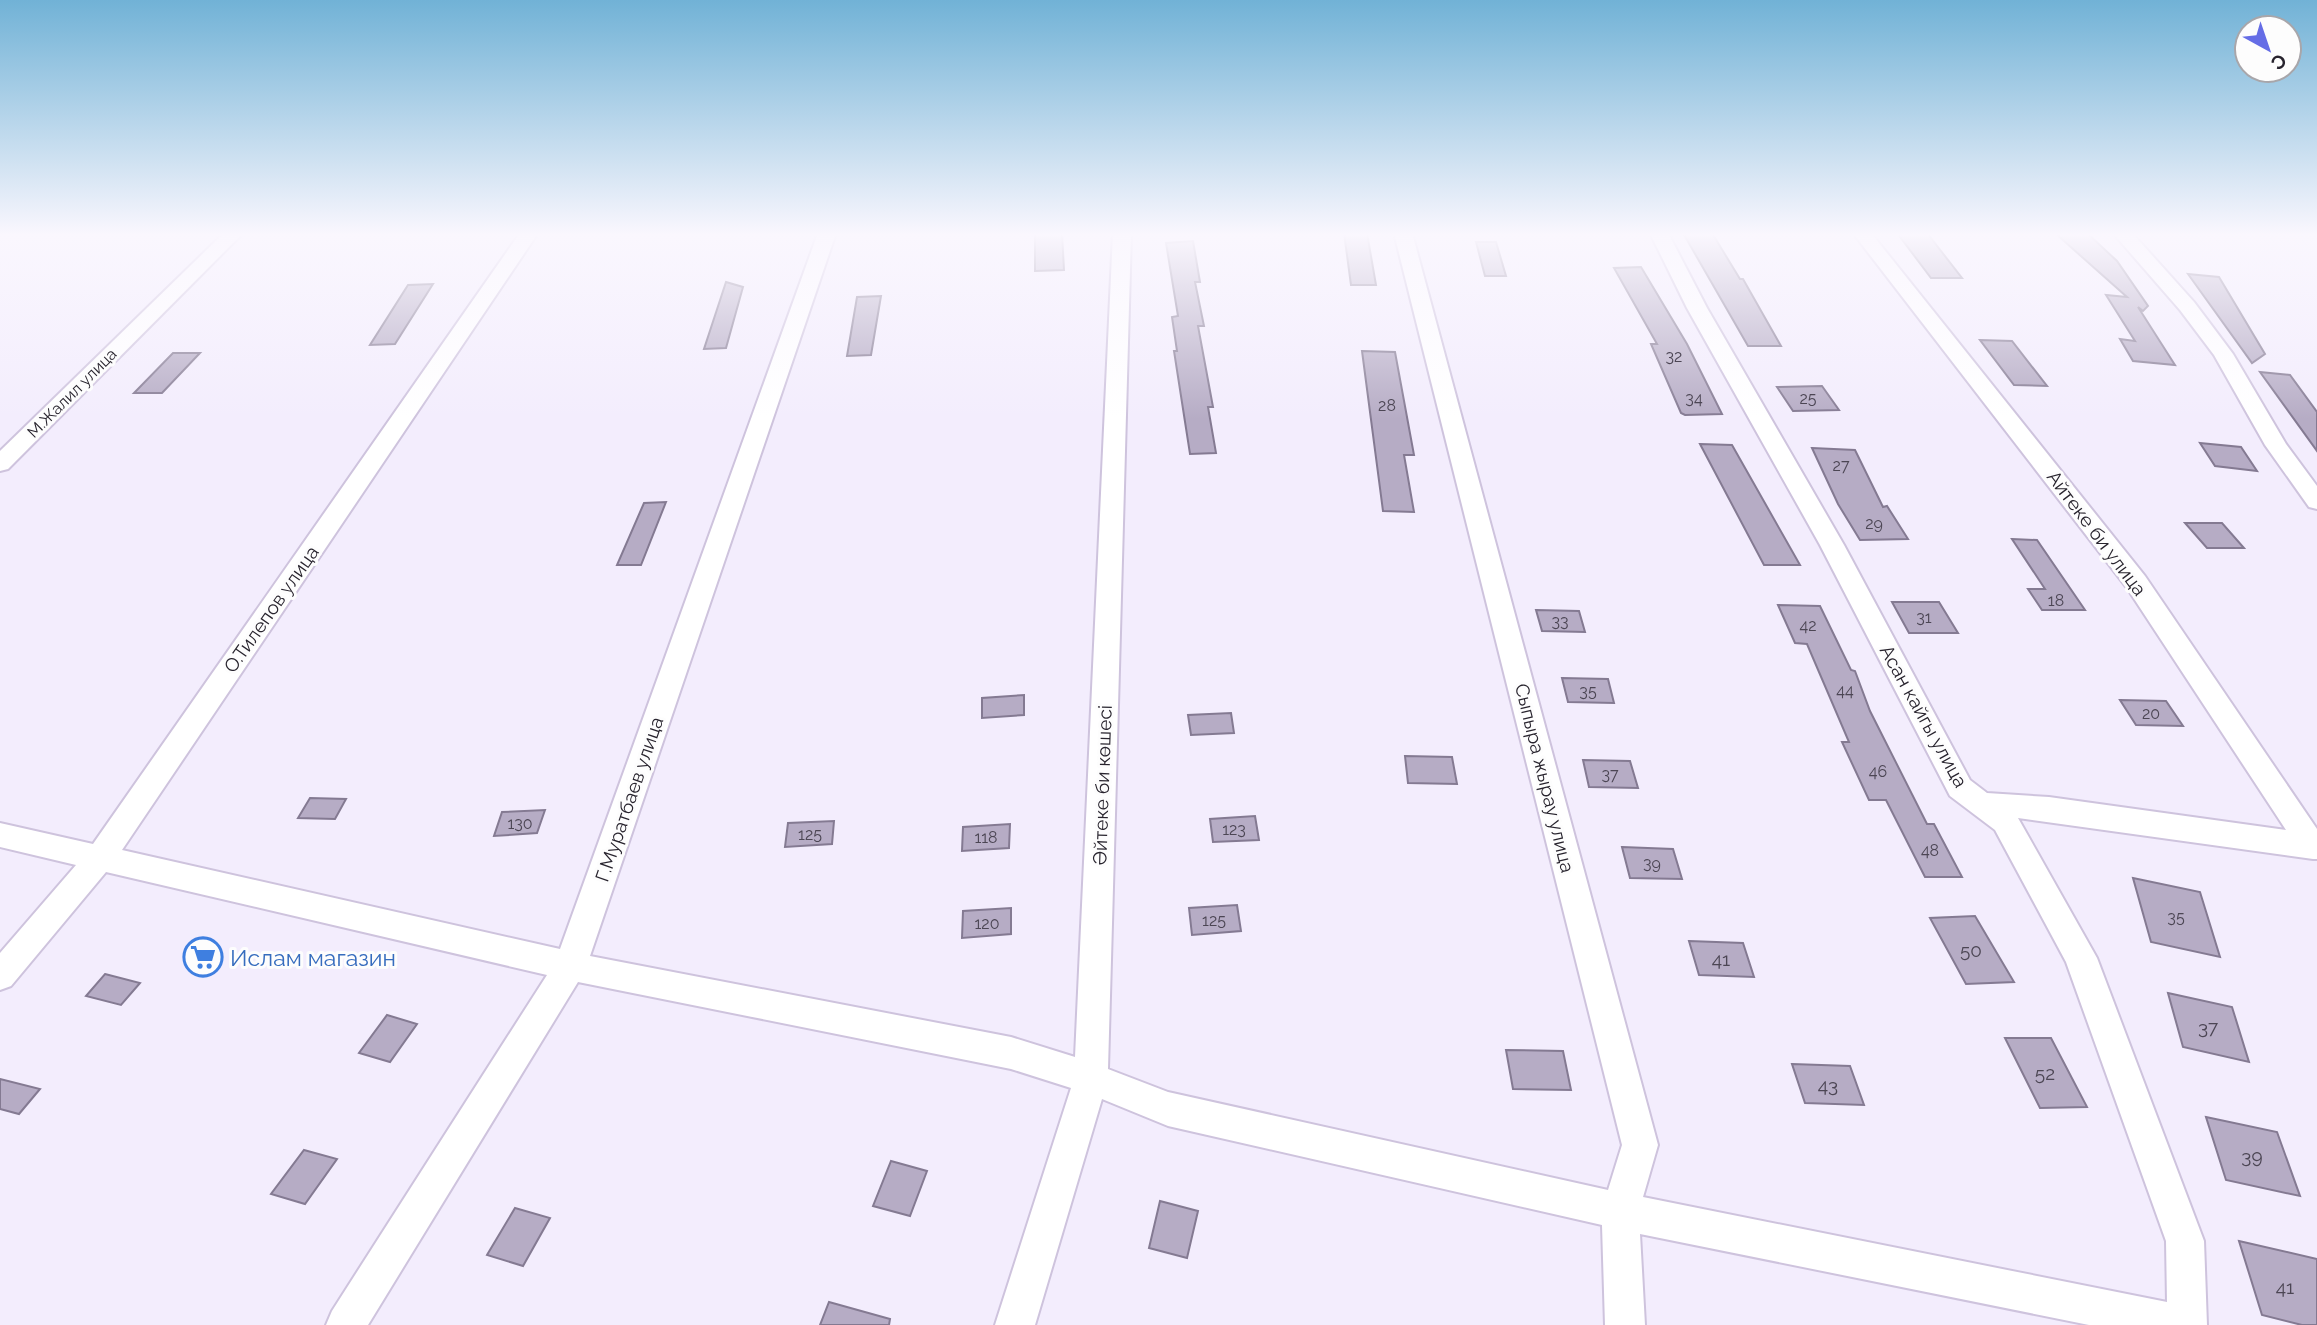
<svg xmlns="http://www.w3.org/2000/svg" width="2317" height="1325" font-family="Raleway,sans-serif">
<rect width="100%" height="100%" fill="#f3edfd"/>
<!-- building -->
<g fill="#b6acc5" stroke="#847a92" stroke-width="2">
<path d="M1035,233H1062L1064,270L1035,271Z"/>
<path d="M1344,233H1367L1376,285H1351Z"/>
<path d="M1683,233H1712L1740,279H1743L1781,346H1748Z"/>
<path d="M1897,233H1927L1962,278H1931Z"/>
<path d="M2055,233H2087L2117,261L2148,306L2143,311L2138,307L2175,365L2133,361L2120,339L2135,341L2106,295L2127,297Z"/>
<path d="M1193,241L1200,282H1195L1204,326H1198L1213,407H1208L1216,453L1190,454L1174,351H1177L1172,317L1178,316L1166,243Z"/>
<path d="M1476,242H1496L1506,276H1485Z"/>
<path d="M1641,267L1687,344L1722,414L1685,415L1681,413L1651,344H1657L1614,268Z"/>
<path d="M2188,274L2219,277L2265,354L2252,363Z"/>
<path d="M726,282L743,287L726,348L704,349Z"/>
<path d="M433,284L395,344L370,345L408,285Z"/>
<path d="M881,296L871,355L847,356L857,297Z"/>
<path d="M1980,340L2012,341L2047,386L2014,385Z"/>
<path d="M1362,351L1395,352L1414,455H1404L1414,512L1383,511Z"/>
<path d="M173,353H200L162,393H134Z"/>
<path d="M2260,372L2290,375L2317,412V451Z"/>
<path d="M1822,386L1839,410L1793,411L1777,387Z"/>
<path d="M2200,443L2241,447L2257,471L2215,466Z"/>
<path d="M1700,444L1732,445L1800,565H1764Z"/>
<path d="M1812,448L1855,450L1883,507L1887,506L1908,539L1860,540L1838,504Z"/>
<path d="M666,502L641,565H617L644,503Z"/>
<path d="M2185,523H2222L2244,548H2207Z"/>
<path d="M2012,539L2037,540L2085,610H2042L2028,589H2045Z"/>
<path d="M1892,602H1939L1958,633H1909Z"/>
<path d="M1778,605L1820,606L1851,670L1855,671L1870,711L1927,824H1934L1962,877H1925L1886,800H1869L1842,742H1849L1807,644L1795,643Z"/>
<path d="M1536,610L1579,611L1585,632L1542,631Z"/>
<path d="M1562,678L1608,679L1614,703L1568,702Z"/>
<path d="M1024,695V715L982,718V698Z"/>
<path d="M2120,700L2166,701L2183,726L2136,725Z"/>
<path d="M1231,713L1234,733L1191,735L1188,715Z"/>
<path d="M1405,756L1452,757L1457,784L1408,783Z"/>
<path d="M1583,760L1630,761L1638,788L1589,787Z"/>
<path d="M310,798L346,799L335,819L298,818Z"/>
<path d="M545,810L537,833L494,836L502,812Z"/>
<path d="M1255,816L1259,840L1213,842L1210,819Z"/>
<path d="M834,821L832,844L785,847L788,823Z"/>
<path d="M1010,824L1009,848L962,851L963,827Z"/>
<path d="M1622,847L1673,849L1682,879L1630,878Z"/>
<path d="M2133,878L2200,892L2220,957L2151,942Z"/>
<path d="M1237,905L1241,931L1192,935L1189,908Z"/>
<path d="M1011,908V934L962,938L963,911Z"/>
<path d="M1975,916L2014,982L1966,984L1930,918Z"/>
<path d="M1689,941L1743,943L1754,977L1699,975Z"/>
<path d="M105,974L140,983L121,1005L86,996Z"/>
<path d="M2168,993L2232,1007L2249,1062L2183,1047Z"/>
<path d="M387,1015L417,1024L390,1062L359,1053Z"/>
<path d="M2005,1038H2051L2087,1107L2040,1108Z"/>
<path d="M1506,1050L1563,1051L1571,1090L1513,1089Z"/>
<path d="M1792,1064L1850,1066L1864,1105L1805,1103Z"/>
<path d="M0,1079L40,1089L19,1114L0,1109Z"/>
<path d="M2206,1117L2277,1132L2300,1196L2226,1180Z"/>
<path d="M304,1150L337,1159L305,1204L271,1194Z"/>
<path d="M891,1161L927,1171L910,1216L873,1206Z"/>
<path d="M1160,1201L1198,1211L1187,1258L1149,1248Z"/>
<path d="M515,1208L550,1218L523,1266L487,1255Z"/>
<path d="M2239,1241L2317,1259V1325H2302L2262,1315Z"/>
<path d="M829,1302L890,1319L889,1325H820Z"/>
</g>
<g fill="none" stroke-linecap="round" stroke-linejoin="round">
<!-- street casing -->
<g stroke="#cec3dd" stroke-width="4">
<g id="street">
<path d="M224,233H243L8,469L0,471V451Z"/>
<path d="M520,233H538L122,850L560,949L818,233H836L590,956L1011,1037L1075,1057L1113,233H1131L1108,1069L1168,1092L1608,1190L1622,1145L1394,233H1412L1658,1145L1643,1197L2167,1302L2166,1241L2066,962L1995,830L1950,796L1820,545L1687,308L1650,233H1668L1707,308L1844,545L1970,780L1987,793L2049,797L2286,830L2127,588L1853,233H1871L2145,576L2317,829V859H2313L2018,818L2097,958L2204,1241L2207,1325H2089L1640,1234L1645,1325H1605L1602,1225L1168,1126L1102,1099L1035,1325H995L1071,1088L1011,1069L578,982L368,1325H326L332,1311L547,975L106,872L11,986L0,990V953L76,865L0,847V823L93,844Z"/>
<path d="M2113,233H2132L2194,302L2233,354L2286,444L2317,486V509L2309,507L2265,445L2214,355L2180,310Z"/>
</g>
</g>
<!-- street -->
<use href="#street" fill="#fff" fill-rule="evenodd"/>
</g>
<!-- sky -->
<linearGradient id="sky" x2="0" y2="1"><stop stop-color="#71b2d6"/><stop offset="0.56" stop-color="#faf7fe"/><stop offset="1" stop-color="#faf7fe" stop-opacity="0"/></linearGradient>
<rect width="2317" height="419" fill="url(#sky)"/>
<!-- icons -->
<defs>
<g id="supermarket-ring" transform="scale(2.0125)"><circle r="9.5" fill="#fdfdfd" stroke="#3f7fe0" stroke-width="1.5"/><path d="M-6-5.5h2.5l.6 2H6L4.5 2H-2.5L-4.4-4H-6ZM-1.5 3.2a1.3 1.3 0 1 0 .1 0ZM3 3.2a1.3 1.3 0 1 0 .1 0Z" fill="#3f7fe0"/></g>
</defs>
<g fill-rule="evenodd">
<use href="#supermarket-ring" x="203" y="957"/>
</g>
<g text-anchor="middle" dominant-baseline="central" stroke-width="6" stroke-linejoin="round" paint-order="stroke">
<!-- number labels -->
<g font-size="16" fill="#4c4654">
<text x="1674" y="356">32</text>
<text x="1694" y="398">34</text>
<text x="1808" y="398">25</text>
<text x="1387" y="405">28</text>
<text x="1841" y="465">27</text>
<text x="1874" y="523">29</text>
<text x="2056" y="600">18</text>
<text x="1924" y="617">31</text>
<text x="1560" y="621">33</text>
<text x="1808" y="625">42</text>
<text x="1845" y="690">44</text>
<text x="1588" y="691">35</text>
<text x="2151" y="713">20</text>
<text x="1878" y="771">46</text>
<text x="1610" y="774">37</text>
<text x="520" y="823">130</text>
<text x="1234" y="829">123</text>
<text x="810" y="834">125</text>
<text x="986" y="837">118</text>
<text x="1930" y="850">48</text>
<text x="1652" y="863">39</text>
<text x="2176" y="917">35</text>
<text x="1214" y="920">125</text>
<text x="987" y="923">120</text>
</g>
<!-- far-street labels -->
<g font-size="16" fill="#28242e" stroke="#fdfdfd">
<text transform="translate(72 393) rotate(-45)">М.Жалил улица</text>
</g>
<!-- street labels -->
<g font-size="19" fill="#28242e" stroke="#fdfdfd">
<text transform="translate(2097 533) rotate(53)">Айтеке би улица</text>
<text transform="translate(271 609) rotate(-55)">О.Тилепов улица</text>
<text transform="translate(1924 716) rotate(61)">Асан кайгы улица</text>
<text transform="translate(1545 778) rotate(76)">Сыпыра жырау улица</text>
<text transform="translate(1102 785) rotate(-88)">Әйтеке би көшесі</text>
<text transform="translate(629 799) rotate(-71)">Г.Муратбаев улица</text>
</g>
<!-- near-number labels -->
<g font-size="19" fill="#4c4654">
<text x="1971" y="950">50</text>
<text x="1721" y="959">41</text>
<text x="2208" y="1027">37</text>
<text x="2045" y="1073">52</text>
<text x="1828" y="1085">43</text>
<text x="2252" y="1156">39</text>
<text x="2285" y="1287">41</text>
</g>
<!-- near-shop labels -->
<g font-size="23" fill="#366cbe" stroke="#fdfdfd" text-anchor="start">
<text x="230" y="957">Ислам магазин</text>
</g>
</g>
<!-- north arrow -->
<g transform="translate(2268 49) rotate(140)"><circle r="33" fill="#fdfdfd" stroke="#a8a6aa" stroke-width="2"/>
<path d="M0-5L12 26L0 18L-12 26Z" fill="#656de6"/>
<text y="-10" font-size="19" font-weight="bold" text-anchor="middle" fill="#28242e">С</text>
</g>
</svg>
